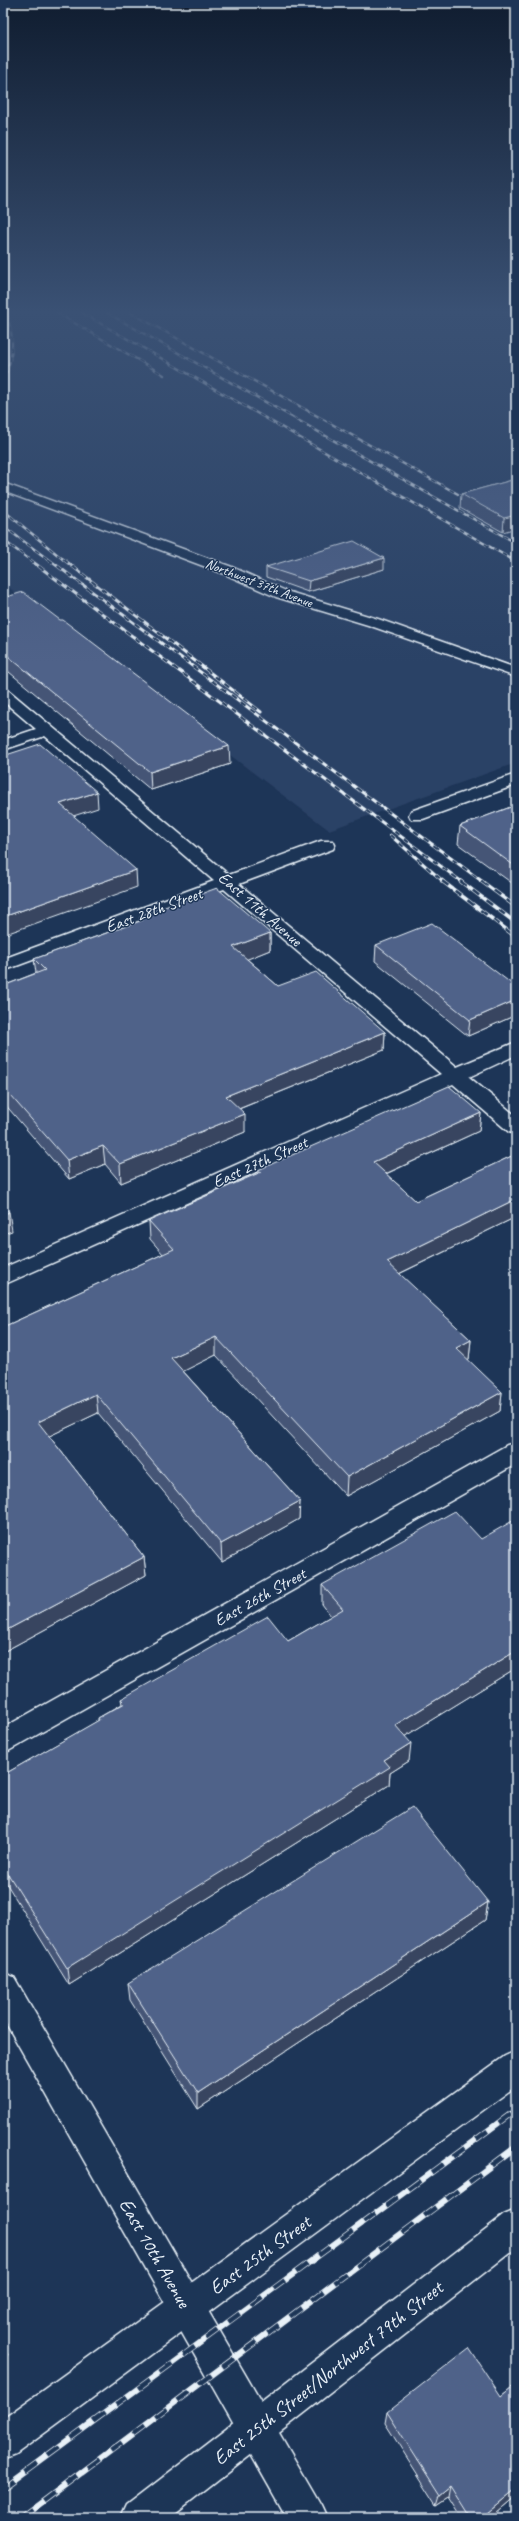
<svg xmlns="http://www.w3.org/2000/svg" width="519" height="2521" font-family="Caveat,sans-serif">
<rect width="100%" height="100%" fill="#1d3557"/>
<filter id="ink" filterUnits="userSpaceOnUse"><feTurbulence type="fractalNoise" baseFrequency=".025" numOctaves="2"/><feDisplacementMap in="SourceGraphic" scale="8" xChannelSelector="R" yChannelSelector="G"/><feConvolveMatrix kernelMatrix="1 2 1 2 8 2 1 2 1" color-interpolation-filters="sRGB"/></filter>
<g filter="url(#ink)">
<!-- built -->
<path fill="#2c4266" d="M3,310H516V763L329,830L3,583Z"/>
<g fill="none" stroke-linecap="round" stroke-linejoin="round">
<!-- street casing -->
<g stroke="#e8f1f8" stroke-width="3">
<g id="street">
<path d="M3,483L232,567L286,591L378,619L516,668V677L368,625L276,597L222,573L3,491Z"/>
<path d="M3,688L8,690L229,875L321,841H333L335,845L333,849L239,884L457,1067L516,1042V1055L469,1077L516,1116V1134L509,1132L453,1084L3,1285V1268L441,1074L224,889L3,971V959L214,881L45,736L3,750V740L36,729L3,701Z"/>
<path d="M516,774V785L423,819H411L409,815L411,811Z"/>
<path d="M516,1443V1464L3,1754V1728L507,1445Z"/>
</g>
</g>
<!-- secondary casing -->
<g stroke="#e8f1f8" stroke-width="3">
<path id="secondary" d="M3,1973L14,1977L321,2505L327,2518H287L3,2018Z"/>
</g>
<!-- primary casing -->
<g stroke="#e8f1f8" stroke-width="3">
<g id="primary">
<path d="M516,2051V2086L16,2454L3,2459V2419L505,2056Z"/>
<path d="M516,2210V2248L170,2518H121L127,2505L504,2215Z"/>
</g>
</g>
<!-- street -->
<use href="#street" fill="#1d3557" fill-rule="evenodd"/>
<!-- secondary -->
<use href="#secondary" fill="#1d3557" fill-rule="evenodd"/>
<!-- primary -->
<use href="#primary" fill="#1d3557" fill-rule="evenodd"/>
<!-- rail-far3 casing -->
<g stroke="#e8f1f8" stroke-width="2.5">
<g id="rail-far3">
<path d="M52,310L164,375"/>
<path d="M77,310L513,560"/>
<path d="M102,310L516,543"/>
<path d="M126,310L458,494"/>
<path d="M3,380C15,355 14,336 6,310"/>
<path d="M3,510L64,560"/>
<path d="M3,526L49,560"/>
<path d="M3,540L30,560"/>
</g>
</g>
<!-- rail-far2 casing -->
<g stroke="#e8f1f8" stroke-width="3">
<g id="rail-far2">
<path d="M29,559L462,882"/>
<path d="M48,559L483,882"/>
<path d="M63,559L261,712"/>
<path d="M511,559L516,562"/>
<path d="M390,835L444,882"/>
</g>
</g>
<!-- rail-far1 casing -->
<g stroke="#e8f1f8" stroke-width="4">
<g id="rail-far1">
<path d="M442,881L516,937"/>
<path d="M460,881L516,923"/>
<path d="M481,881L516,907"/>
</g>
</g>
<!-- rail casing -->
<g stroke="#e8f1f8" stroke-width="6">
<g id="rail">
<path d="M3,2488L516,2110"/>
<path d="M21,2518L516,2147"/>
</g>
</g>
<!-- rail-far3 -->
<use href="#rail-far3" stroke="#1d3557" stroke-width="1.5" stroke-dasharray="5" stroke-linecap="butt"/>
<!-- rail-far2 -->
<use href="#rail-far2" stroke="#1d3557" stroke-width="2" stroke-dasharray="6" stroke-linecap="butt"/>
<!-- rail-far1 -->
<use href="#rail-far1" stroke="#1d3557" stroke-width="2.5" stroke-dasharray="8" stroke-linecap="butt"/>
<!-- rail -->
<use href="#rail" stroke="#1d3557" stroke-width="4.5" stroke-dasharray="14" stroke-linecap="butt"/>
</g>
<!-- wall -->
<g fill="#445476" stroke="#e8f1f8">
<path d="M500,310H516V317Z"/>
<path d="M516,479L503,532L460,508L461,494Z"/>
<path d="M266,567L384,569L308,592L266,577Z"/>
<path d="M3,598L230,764L151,790L3,667Z"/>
<path d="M516,805V886L458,844L460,826Z"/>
<path d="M140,916L270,933V950L247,959L278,986L385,1032L384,1050L239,1109L245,1132L121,1183L105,1164L69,1179L3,1102V986L36,973L34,959L140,921Z"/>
<path d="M376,945L516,987V1015L468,1036L375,961Z"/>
<path d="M481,1113L479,1131L386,1174L416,1201L516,1154V1217L399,1274L471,1340L469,1359L467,1360L502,1392L500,1411L346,1496L216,1355L183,1371L300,1501L299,1519L222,1562L98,1413L49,1436L144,1557L146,1575L3,1652V1327L163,1254L150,1239L149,1221L258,1174V1170Z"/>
<path d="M322,1585L516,1668L405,1736L409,1761L390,1773L389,1785L69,1985L3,1878V1775L98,1721V1718L122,1704L121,1699L288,1641L331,1616L322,1604Z"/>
<path d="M488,1902L485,1920L198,2109L130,2000L128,1983Z"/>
<path d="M516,2384V2496L490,2518H462L449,2497L437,2505L385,2423L387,2412L501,2396Z"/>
</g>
<!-- shaded-wall -->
<g fill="#374560" stroke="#e8f1f8">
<path d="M516,515V528L503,532L504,518Z"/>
<path d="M384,558V569L308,592L309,581Z"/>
<path d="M229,746L230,764L151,790L150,772Z"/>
<path d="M97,792L98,808L61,820L60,804Z"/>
<path d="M136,870L137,887L3,935V917Z"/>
<path d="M270,933V950L233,965V947Z"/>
<path d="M516,1000V1015L468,1036L470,1020Z"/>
<path d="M385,1032L384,1050L226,1114V1096Z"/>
<path d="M481,1113L479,1131L372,1180L373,1162Z"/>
<path d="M245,1114V1132L121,1183L120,1164Z"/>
<path d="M103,1146L105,1164L69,1179L67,1160Z"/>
<path d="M516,1199V1217L386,1280L387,1262Z"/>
<path d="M9,1212L12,1231L3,1234V1215Z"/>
<path d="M216,1337V1355L172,1377L171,1358Z"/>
<path d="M471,1340L469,1359L454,1367L456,1348Z"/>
<path d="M502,1392L500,1411L346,1496L347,1477Z"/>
<path d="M96,1394L98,1413L41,1440L38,1422Z"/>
<path d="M300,1501L299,1519L222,1562L221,1544Z"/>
<path d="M144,1557L146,1575L3,1652V1632Z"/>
<path d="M516,1651V1668L394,1743L395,1725Z"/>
<path d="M411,1743L409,1761L390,1773L389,1785L69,1985L67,1968L384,1760Z"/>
<path d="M488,1902L485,1920L198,2109V2093Z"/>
<path d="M6,2351L8,2355L3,2359V2353Z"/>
<path d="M451,2486L449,2497L437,2505L440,2495Z"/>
<path d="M516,2489V2496L490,2518H481Z"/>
</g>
<!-- building -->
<g fill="#4f6289" stroke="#e8f1f8">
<path d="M516,479V515L504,518L461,494Z"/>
<path d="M354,541L384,558L309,581L266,567Z"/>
<path d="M23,592L60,620H63L229,746L150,772L3,652V598Z"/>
<path d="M40,744L97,792L60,804L136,870L3,917V756Z"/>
<path d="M516,805V867L460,826Z"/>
<path d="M217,888L270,933L233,947L278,986L316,972L385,1032L226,1096L245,1114L120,1164L103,1146L67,1160L3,1087V986L45,970L34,959L143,920L140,916Z"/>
<path d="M432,923L516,987V1000L470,1020L376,945Z"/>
<path d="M449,1086L481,1113L373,1162L416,1201L516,1154V1199L387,1262L471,1340L456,1348L502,1392L347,1477L216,1337L171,1358L300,1501L221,1544L96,1394L38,1422L144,1557L3,1632V1327L174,1249L149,1221L261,1172L258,1170Z"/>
<path d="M3,1205L9,1212L3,1215Z"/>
<path d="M455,1511L481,1539L516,1519V1651L395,1725L411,1743L384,1760L390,1767L67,1968L3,1866V1775L99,1720L98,1718L125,1703L121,1699L268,1616L288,1641L343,1609L322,1585Z"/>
<path d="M412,1807L488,1902L198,2093L128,1983Z"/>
<path d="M3,2344L6,2351L3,2353Z"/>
<path d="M469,2348L501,2396L516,2384V2489L481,2518H471L451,2486L440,2495L387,2412Z"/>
</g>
</g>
<!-- sky -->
<linearGradient id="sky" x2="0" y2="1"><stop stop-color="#101d30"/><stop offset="0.47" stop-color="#3a5174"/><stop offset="1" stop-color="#3a5174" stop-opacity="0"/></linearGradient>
<rect width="519" height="663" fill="url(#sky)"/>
<g text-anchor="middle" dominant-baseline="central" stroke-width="3" stroke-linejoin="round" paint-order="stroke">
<!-- far-street labels -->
<g font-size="14" fill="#e8f1f8" stroke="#1d3557">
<text transform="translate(259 583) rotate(21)">Northwest 37th Avenue</text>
</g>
<!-- street labels -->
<g font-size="17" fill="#e8f1f8" stroke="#1d3557">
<text transform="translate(260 909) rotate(41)">East 11th Avenue</text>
<text transform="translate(154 910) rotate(-20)">East 28th Street</text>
<text transform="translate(260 1162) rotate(-24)">East 27th Street</text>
<text transform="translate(260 1597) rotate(-29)">East 26th Street</text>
</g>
<!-- near-street labels -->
<g font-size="20" fill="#e8f1f8" stroke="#1d3557">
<text transform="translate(155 2253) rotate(60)">East 10th Avenue</text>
<text transform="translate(260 2255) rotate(-36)">East 25th Street</text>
<text transform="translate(328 2373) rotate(-38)">East 25th Street/Northwest 79th Street</text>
</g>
</g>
<!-- margin -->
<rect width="519" height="2521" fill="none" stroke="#1d3557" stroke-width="16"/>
<rect x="8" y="8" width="503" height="2505" fill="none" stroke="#e8f1f8" stroke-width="1.5" filter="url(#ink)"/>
</svg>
